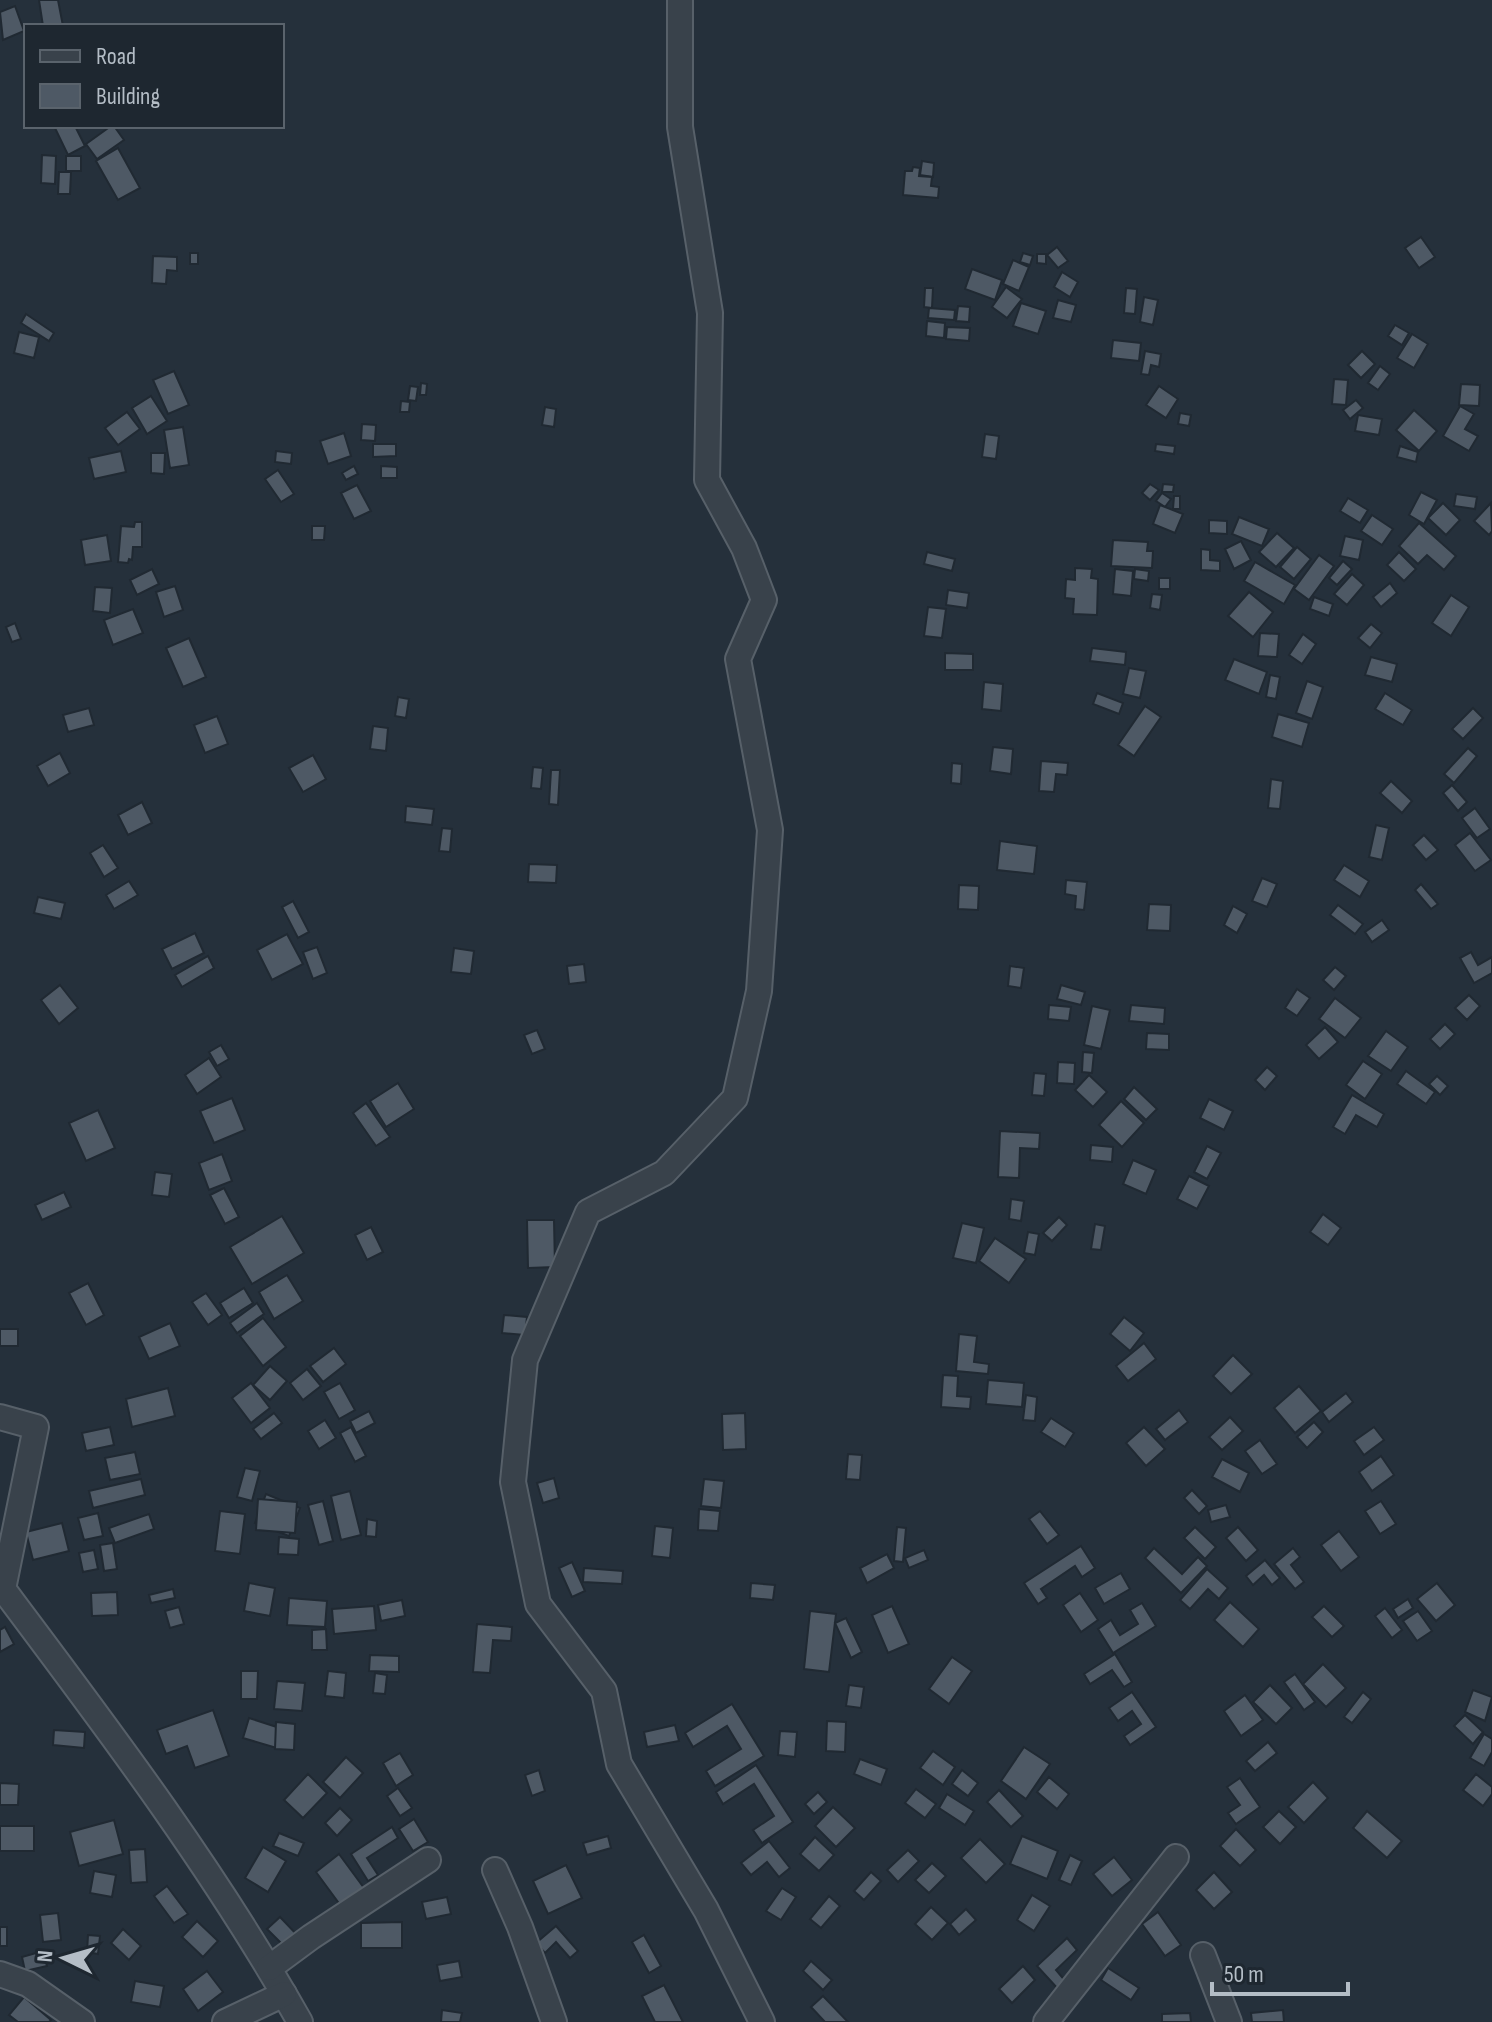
<svg xmlns="http://www.w3.org/2000/svg" width="1492" height="2022" font-family="'Sofia Sans Condensed',sans-serif">
<rect width="100%" height="100%" fill="#25303b"/>
<!-- building -->
<g fill="#4e5965" stroke="#202932" stroke-width="2">
<path d="M39,0H58L63,26H43Z"/>
<path d="M15,6L24,31L3,40L0,12Z"/>
<path d="M54,126H75L85,146L68,155Z"/>
<path d="M111,126H114L124,140L97,159L86,144Z"/>
<path d="M118,148L140,188L118,200L96,161Z"/>
<path d="M42,155L56,156L55,184L41,183Z"/>
<rect x="66" y="156" width="15" height="15"/>
<path d="M922,161L934,163L933,177L920,175Z"/>
<path d="M913,167L920,168L919,176L932,177L931,186L939,187L938,198L903,195L905,171H912Z"/>
<path d="M59,172H71L70,194H58Z"/>
<path d="M1421,237L1435,257L1419,268L1405,248Z"/>
<path d="M1057,247L1068,261L1058,268L1047,255Z"/>
<rect x="190" y="253" width="8" height="11"/>
<path d="M1023,253L1033,256L1030,265L1020,262Z"/>
<path d="M1037,254H1046V264L1037,263Z"/>
<path d="M153,256L177,257V271L167,270L166,284L152,283Z"/>
<path d="M1013,260L1029,267L1019,291L1003,284Z"/>
<path d="M972,269L1002,280L995,300L965,289Z"/>
<path d="M1062,272L1078,282L1070,297L1054,287Z"/>
<path d="M1006,287L1022,299L1007,318L992,307Z"/>
<path d="M925,288H933L932,308L924,307Z"/>
<path d="M1126,288L1137,289L1135,314L1124,313Z"/>
<path d="M1144,297L1158,300L1153,325L1140,322Z"/>
<path d="M1058,300L1076,305L1071,322L1053,318Z"/>
<path d="M1021,303L1046,311L1038,334L1013,326Z"/>
<path d="M958,306L970,307L969,322L956,321Z"/>
<path d="M929,308L955,310L954,320L928,318Z"/>
<path d="M26,314L54,333L49,341L21,323Z"/>
<path d="M927,321L945,323L944,338L926,336Z"/>
<path d="M1395,325L1409,333L1402,345L1388,336Z"/>
<path d="M947,327L970,328L969,341L946,339Z"/>
<path d="M19,332L39,337L34,358L14,353Z"/>
<path d="M1412,334L1428,344L1414,368L1397,358Z"/>
<path d="M1113,340L1141,343L1139,361L1111,358Z"/>
<path d="M1145,351L1161,354L1159,367L1151,365L1149,375L1141,374Z"/>
<path d="M1362,351L1375,364L1361,378L1348,365Z"/>
<path d="M1380,366L1390,374L1378,390L1368,383Z"/>
<path d="M174,371L189,405L168,414L153,380Z"/>
<path d="M1334,379L1348,380L1346,405L1332,404Z"/>
<path d="M421,383L427,384L426,395H420Z"/>
<path d="M1461,384L1480,385L1479,406L1459,405Z"/>
<path d="M410,386L418,387L416,401L408,400Z"/>
<path d="M1159,386L1178,399L1166,418L1146,405Z"/>
<path d="M151,396L167,421L147,434L132,408Z"/>
<path d="M1356,400L1363,408L1350,419L1343,410Z"/>
<path d="M401,401L410,402L409,412H400Z"/>
<path d="M1460,406L1474,414L1465,429L1478,436L1469,451L1443,436Z"/>
<path d="M545,407L556,409L554,427L542,425Z"/>
<path d="M1414,410L1437,431L1419,451L1396,430Z"/>
<path d="M127,412L140,429L118,445L105,428Z"/>
<path d="M1180,413L1191,415L1189,426L1178,424Z"/>
<path d="M1358,415L1382,419L1379,435L1355,431Z"/>
<path d="M362,424L376,425L375,441L361,440Z"/>
<path d="M183,427L189,465L170,468L164,430Z"/>
<path d="M344,433L351,456L328,464L320,441Z"/>
<path d="M985,434L999,436L996,459L982,457Z"/>
<path d="M373,444H396V456L373,457Z"/>
<path d="M1156,444L1175,446L1174,454L1155,451Z"/>
<path d="M1400,446L1418,452L1416,462L1397,457Z"/>
<path d="M121,451L126,472L94,479L89,458Z"/>
<path d="M276,451L292,453L291,464L275,462Z"/>
<path d="M151,453H165L164,474L151,473Z"/>
<path d="M354,466L358,474L346,480L342,473Z"/>
<path d="M381,466L397,467V478H381Z"/>
<path d="M278,470L294,494L281,502L265,479Z"/>
<path d="M1150,484L1159,490L1150,500L1142,493Z"/>
<path d="M1163,484L1174,485L1173,492H1162Z"/>
<path d="M357,485L371,511L354,519L341,493Z"/>
<path d="M1421,492L1437,500L1424,524L1409,515Z"/>
<path d="M1162,493L1171,499L1165,507L1156,501Z"/>
<path d="M1456,494L1477,497L1475,509L1454,506Z"/>
<path d="M1174,496H1180V509H1173Z"/>
<path d="M1348,498L1368,510L1360,523L1340,511Z"/>
<path d="M1443,503L1460,520L1446,535L1428,518Z"/>
<path d="M1491,503L1492,531L1489,535L1474,521Z"/>
<path d="M1160,505L1183,514L1175,533L1153,524Z"/>
<path d="M1372,515L1393,529L1382,545L1361,531Z"/>
<path d="M1239,517L1269,529L1262,546L1232,534Z"/>
<path d="M1209,520L1227,521V534L1209,533Z"/>
<path d="M135,522H142V547H133L132,560L129,559L128,563L118,562L121,526L134,527Z"/>
<path d="M1419,523L1456,556L1444,570L1427,555L1418,564L1399,546Z"/>
<path d="M312,526H325L324,540H312Z"/>
<path d="M1277,533L1294,548L1276,567L1259,552Z"/>
<path d="M107,535L111,561L85,565L81,540Z"/>
<path d="M1345,536L1363,540L1359,560L1340,556Z"/>
<path d="M1113,540L1148,542L1147,551H1153L1152,568L1111,566Z"/>
<path d="M1241,541L1251,560L1234,569L1225,549Z"/>
<path d="M1297,547L1311,559L1294,579L1280,567Z"/>
<path d="M1201,549L1210,550V560L1220,561V571L1201,570Z"/>
<path d="M927,552L955,559L952,571L924,564Z"/>
<path d="M1399,552L1416,569L1404,581L1387,565Z"/>
<path d="M1319,555L1334,566L1309,600L1294,589Z"/>
<path d="M1343,561L1352,569L1337,585L1329,578Z"/>
<path d="M1255,562L1295,585L1284,604L1244,581Z"/>
<path d="M1075,568L1092,569L1091,578L1098,579L1097,615L1073,614L1074,599L1065,598L1066,579L1075,580Z"/>
<path d="M152,569L159,584L137,595L130,580Z"/>
<path d="M1115,569L1133,571L1131,596L1113,594Z"/>
<path d="M1135,569L1149,571L1148,581L1134,579Z"/>
<path d="M1352,574L1364,585L1347,605L1334,594Z"/>
<rect x="1159" y="578" width="11" height="11"/>
<path d="M1390,583L1397,593L1381,607L1373,597Z"/>
<path d="M175,586L183,610L164,617L156,592Z"/>
<path d="M95,587L112,588L110,613L93,611Z"/>
<path d="M948,590L969,593L967,608L946,605Z"/>
<path d="M1249,592L1273,612L1253,637L1228,616Z"/>
<path d="M1152,594L1162,595L1160,610L1150,608Z"/>
<path d="M1451,595L1469,607L1451,636L1432,623Z"/>
<path d="M1314,597L1333,604L1329,616L1310,609Z"/>
<path d="M928,607L946,609L942,638L924,636Z"/>
<path d="M133,609L143,633L113,645L104,620Z"/>
<path d="M15,623L21,639L12,642L6,627Z"/>
<path d="M1371,624L1382,633L1370,648L1358,638Z"/>
<path d="M1260,633L1279,634L1277,657L1258,656Z"/>
<path d="M1303,634L1316,644L1302,664L1289,655Z"/>
<path d="M189,638L206,677L183,687L166,648Z"/>
<path d="M1092,648L1126,652L1125,665L1090,661Z"/>
<path d="M945,653L973,654V670H945Z"/>
<path d="M1371,657L1397,664L1392,682L1365,675Z"/>
<path d="M1234,659L1267,672L1259,694L1225,680Z"/>
<path d="M1129,668L1146,671L1140,698L1123,694Z"/>
<path d="M1270,675L1280,677L1276,699L1266,697Z"/>
<path d="M1307,681L1323,687L1312,719L1296,713Z"/>
<path d="M984,682L1003,684L1001,711L982,709Z"/>
<path d="M1097,693L1123,703L1119,714L1093,704Z"/>
<path d="M1385,693L1412,710L1403,725L1375,709Z"/>
<path d="M398,697L409,699L406,718L395,716Z"/>
<path d="M1145,706L1161,717L1134,756L1118,745Z"/>
<path d="M89,708L94,725L68,732L63,715Z"/>
<path d="M1473,708L1483,718L1463,739L1452,729Z"/>
<path d="M1278,714L1309,723L1302,747L1272,737Z"/>
<path d="M217,716L228,744L205,753L194,725Z"/>
<path d="M373,726L388,728L386,751L370,749Z"/>
<path d="M993,747L1013,749L1011,774L990,771Z"/>
<path d="M1468,748L1477,756L1454,783L1444,774Z"/>
<path d="M60,753L70,773L48,786L37,766Z"/>
<path d="M313,755L326,779L303,792L289,768Z"/>
<path d="M1041,761L1068,763L1067,775L1056,774L1054,792L1039,791Z"/>
<path d="M952,763L962,764L961,784L951,783Z"/>
<path d="M533,767L543,768L541,789L531,788Z"/>
<path d="M551,770H560L558,805L549,804Z"/>
<path d="M1271,779L1283,781L1280,809L1268,808Z"/>
<path d="M1391,781L1412,801L1402,813L1380,793Z"/>
<path d="M1452,785L1467,802L1458,811L1443,793Z"/>
<path d="M142,802L152,823L128,835L118,815Z"/>
<path d="M406,806L434,809L432,825L405,822Z"/>
<path d="M1475,808L1490,829L1477,838L1462,818Z"/>
<path d="M1376,825L1389,828L1382,860L1369,857Z"/>
<path d="M442,828L452,829L450,852L439,851Z"/>
<path d="M1470,833L1491,860L1475,871L1455,845Z"/>
<path d="M1424,835L1438,850L1426,860L1413,845Z"/>
<path d="M1000,841L1037,846L1034,874L997,870Z"/>
<path d="M103,845L118,868L104,877L90,853Z"/>
<path d="M529,864L557,865L556,883L528,882Z"/>
<path d="M1344,865L1369,881L1360,897L1334,880Z"/>
<path d="M1262,878L1277,884L1267,907L1252,901Z"/>
<path d="M1066,880L1087,882L1084,910L1075,909L1076,896L1065,894Z"/>
<path d="M129,881L138,895L114,909L106,895Z"/>
<path d="M1421,884L1438,904L1431,909L1415,890Z"/>
<path d="M959,885L979,886L978,910L958,909Z"/>
<path d="M38,897L65,903L61,919L34,913Z"/>
<path d="M293,901L309,932L298,938L282,907Z"/>
<path d="M1149,904L1171,905L1170,931L1147,930Z"/>
<path d="M1338,905L1363,924L1355,934L1330,915Z"/>
<path d="M1233,906L1247,914L1237,933L1224,925Z"/>
<path d="M1382,920L1389,930L1372,942L1365,932Z"/>
<path d="M195,933L204,953L172,969L162,949Z"/>
<path d="M287,934L303,964L272,980L257,950Z"/>
<path d="M317,947L327,973L313,979L303,952Z"/>
<path d="M454,948L474,951L471,974L451,972Z"/>
<path d="M1471,952L1478,965L1492,957V973L1474,983L1460,958Z"/>
<path d="M208,956L214,968L182,987L175,975Z"/>
<path d="M584,964L586,982L569,984L567,966Z"/>
<path d="M1010,966L1024,968L1021,988L1008,986Z"/>
<path d="M1335,967L1346,976L1334,990L1323,980Z"/>
<path d="M60,985L78,1008L59,1024L41,1000Z"/>
<path d="M1061,985L1085,992L1081,1005L1057,999Z"/>
<path d="M1297,989L1310,998L1297,1016L1285,1008Z"/>
<path d="M1469,995L1480,1006L1467,1020L1455,1008Z"/>
<path d="M1335,998L1361,1018L1345,1038L1319,1019Z"/>
<path d="M1049,1005L1071,1007L1069,1021L1048,1019Z"/>
<path d="M1131,1005L1165,1008L1164,1024L1129,1021Z"/>
<path d="M1092,1006L1110,1010L1101,1049L1084,1045Z"/>
<path d="M1445,1024L1455,1034L1440,1049L1430,1039Z"/>
<path d="M1325,1027L1338,1042L1319,1059L1306,1045Z"/>
<path d="M537,1030L545,1049L532,1054L524,1035Z"/>
<path d="M1386,1031L1408,1047L1391,1071L1368,1056Z"/>
<path d="M1147,1033L1169,1034V1050L1146,1049Z"/>
<path d="M221,1045L229,1059L217,1066L209,1052Z"/>
<path d="M1083,1052L1094,1053L1092,1073L1082,1072Z"/>
<path d="M209,1058L221,1077L197,1094L185,1075Z"/>
<path d="M1363,1061L1382,1074L1365,1099L1346,1085Z"/>
<path d="M1058,1062L1075,1063L1074,1084L1057,1083Z"/>
<path d="M1267,1067L1277,1076L1265,1090L1255,1080Z"/>
<path d="M1406,1071L1435,1092L1426,1104L1397,1084Z"/>
<path d="M1034,1073L1046,1074L1044,1096L1032,1095Z"/>
<path d="M1089,1075L1107,1092L1093,1107L1075,1090Z"/>
<path d="M1437,1076L1448,1086L1440,1095L1429,1084Z"/>
<path d="M398,1083L414,1109L386,1127L370,1101Z"/>
<path d="M1134,1087L1157,1109L1146,1120L1124,1099Z"/>
<path d="M1352,1095L1384,1114L1377,1127L1356,1115L1345,1134L1333,1127Z"/>
<path d="M232,1098L245,1130L214,1143L200,1111Z"/>
<path d="M1209,1099L1233,1111L1224,1130L1200,1118Z"/>
<path d="M1121,1101L1144,1123L1122,1147L1099,1125Z"/>
<path d="M366,1103L390,1137L376,1146L353,1113Z"/>
<path d="M98,1110L115,1148L86,1161L69,1123Z"/>
<path d="M1000,1131L1040,1133L1039,1149L1020,1148L1019,1178L998,1177Z"/>
<path d="M1091,1145L1113,1147L1112,1162L1090,1160Z"/>
<path d="M1207,1146L1221,1153L1207,1179L1194,1172Z"/>
<path d="M222,1154L232,1181L209,1190L199,1163Z"/>
<path d="M1133,1160L1156,1170L1146,1194L1123,1184Z"/>
<path d="M155,1172L172,1174L169,1197L152,1195Z"/>
<path d="M1189,1176L1209,1186L1197,1209L1177,1199Z"/>
<path d="M224,1188L239,1217L225,1224L210,1195Z"/>
<path d="M64,1192L71,1207L42,1220L35,1205Z"/>
<path d="M1011,1199L1024,1201L1021,1221L1009,1219Z"/>
<path d="M1323,1214L1341,1228L1328,1245L1310,1232Z"/>
<path d="M282,1216L304,1253L252,1284L230,1247Z"/>
<path d="M1059,1217L1067,1225L1052,1241L1043,1233Z"/>
<path d="M527,1220H554L555,1267L528,1268Z"/>
<path d="M962,1223L984,1228L976,1263L953,1258Z"/>
<path d="M1095,1224L1105,1226L1101,1250L1091,1249Z"/>
<path d="M371,1227L383,1252L367,1260L355,1235Z"/>
<path d="M1028,1232L1039,1234L1035,1255L1024,1253Z"/>
<path d="M995,1238L1026,1259L1009,1283L979,1261Z"/>
<path d="M287,1275L303,1301L274,1319L259,1292Z"/>
<path d="M88,1283L104,1315L86,1325L69,1293Z"/>
<path d="M244,1288L253,1303L229,1318L220,1303Z"/>
<path d="M206,1293L222,1315L208,1325L192,1302Z"/>
<path d="M257,1303L264,1314L237,1333L230,1323Z"/>
<path d="M504,1315L527,1317L525,1335L502,1333Z"/>
<path d="M1124,1317L1144,1333L1130,1351L1110,1334Z"/>
<path d="M263,1318L286,1347L263,1366L240,1336Z"/>
<path d="M170,1323L180,1346L149,1359L139,1337Z"/>
<rect x="0" y="1329" width="18" height="17"/>
<path d="M959,1334L977,1336L974,1362L989,1364L988,1374L956,1371Z"/>
<path d="M1144,1343L1156,1359L1128,1381L1116,1366Z"/>
<path d="M334,1348L346,1364L323,1382L310,1366Z"/>
<path d="M1233,1355L1252,1374L1231,1394L1213,1376Z"/>
<path d="M270,1366L287,1381L270,1400L253,1385Z"/>
<path d="M307,1369L321,1386L303,1400L290,1383Z"/>
<path d="M943,1375L958,1376L957,1396L971,1397L970,1409L941,1407Z"/>
<path d="M988,1380L1024,1383L1022,1407L986,1404Z"/>
<path d="M251,1383L270,1408L251,1423L232,1398Z"/>
<path d="M340,1383L355,1410L339,1419L324,1392Z"/>
<path d="M1299,1386L1321,1411L1295,1433L1274,1408Z"/>
<path d="M168,1388L175,1416L132,1427L126,1399Z"/>
<path d="M1346,1393L1353,1402L1329,1422L1322,1412Z"/>
<path d="M1026,1395L1037,1397L1035,1421L1023,1420Z"/>
<path d="M1179,1410L1188,1422L1165,1440L1156,1429Z"/>
<path d="M369,1411L375,1423L356,1433L350,1421Z"/>
<path d="M274,1413L282,1423L261,1439L253,1429Z"/>
<path d="M745,1413L746,1449L723,1450L722,1414Z"/>
<path d="M1230,1417L1243,1431L1222,1450L1209,1437Z"/>
<path d="M1051,1418L1074,1433L1065,1447L1041,1432Z"/>
<path d="M325,1420L336,1438L319,1449L308,1431Z"/>
<path d="M1314,1422L1323,1432L1307,1448L1297,1437Z"/>
<path d="M110,1427L114,1445L86,1451L82,1433Z"/>
<path d="M351,1427L366,1456L355,1462L340,1433Z"/>
<path d="M1144,1427L1165,1449L1146,1466L1126,1443Z"/>
<path d="M1374,1427L1384,1440L1364,1455L1354,1441Z"/>
<path d="M1260,1440L1277,1464L1262,1474L1245,1451Z"/>
<path d="M135,1452L140,1474L110,1480L105,1458Z"/>
<path d="M848,1454L862,1455L860,1480L846,1479Z"/>
<path d="M1381,1456L1394,1475L1372,1491L1359,1472Z"/>
<path d="M1222,1459L1249,1473L1240,1492L1212,1477Z"/>
<path d="M245,1468L260,1471L252,1501L237,1497Z"/>
<path d="M554,1478L559,1498L543,1503L537,1483Z"/>
<path d="M141,1479L145,1495L93,1508L89,1491Z"/>
<path d="M704,1479L724,1481L721,1508L701,1506Z"/>
<path d="M1192,1490L1207,1506L1199,1514L1184,1498Z"/>
<path d="M350,1491L361,1535L341,1540L331,1496Z"/>
<path d="M266,1494L300,1508L289,1536L255,1523Z"/>
<path d="M258,1499L297,1502L295,1533L256,1530Z"/>
<path d="M323,1501L333,1541L319,1545L308,1505Z"/>
<path d="M1381,1501L1396,1524L1380,1534L1365,1511Z"/>
<path d="M1226,1505L1230,1517L1211,1522L1208,1510Z"/>
<path d="M699,1509L720,1511L718,1531L698,1530Z"/>
<path d="M220,1511L245,1514L240,1554L215,1551Z"/>
<path d="M1040,1511L1059,1535L1047,1544L1029,1519Z"/>
<path d="M98,1513L103,1536L84,1540L78,1518Z"/>
<path d="M149,1514L154,1529L115,1543L109,1528Z"/>
<path d="M367,1519L377,1521L376,1537L366,1536Z"/>
<path d="M62,1523L69,1551L33,1560L26,1532Z"/>
<path d="M655,1526L673,1528L670,1558L652,1556Z"/>
<path d="M897,1527L906,1528L903,1562L894,1561Z"/>
<path d="M1195,1527L1216,1547L1205,1559L1184,1538Z"/>
<path d="M1238,1527L1258,1550L1246,1561L1226,1538Z"/>
<path d="M1339,1531L1359,1557L1341,1571L1321,1545Z"/>
<path d="M279,1537L299,1539L298,1555L278,1554Z"/>
<path d="M113,1543L117,1569L104,1571L100,1545Z"/>
<path d="M1081,1546L1095,1568L1082,1577L1075,1566L1041,1589L1047,1598L1038,1604L1024,1583Z"/>
<path d="M1154,1548L1182,1574L1198,1557L1207,1566L1181,1593L1145,1558Z"/>
<path d="M1293,1548L1300,1557L1291,1565L1304,1582L1295,1589L1274,1564Z"/>
<path d="M94,1550L98,1569L83,1572L79,1553Z"/>
<path d="M924,1550L928,1560L909,1568L905,1558Z"/>
<path d="M887,1554L894,1568L867,1583L860,1568Z"/>
<path d="M1265,1560L1280,1578L1272,1585L1264,1575L1253,1585L1246,1576Z"/>
<path d="M572,1562L585,1591L572,1597L559,1568Z"/>
<path d="M584,1568L623,1571L622,1584L583,1582Z"/>
<path d="M1207,1569L1228,1588L1219,1599L1208,1589L1190,1609L1180,1600Z"/>
<path d="M1121,1573L1130,1589L1104,1604L1095,1588Z"/>
<path d="M249,1583L275,1588L270,1616L244,1611Z"/>
<path d="M751,1583L775,1585L773,1600L750,1598Z"/>
<path d="M1437,1583L1455,1605L1436,1621L1417,1599Z"/>
<path d="M173,1589L175,1598L151,1603L149,1595Z"/>
<path d="M117,1592L118,1615L92,1616L91,1593Z"/>
<path d="M1080,1593L1098,1620L1081,1632L1063,1605Z"/>
<path d="M289,1598L327,1601L325,1627L287,1625Z"/>
<path d="M1408,1599L1413,1608L1398,1618L1393,1609Z"/>
<path d="M402,1600L405,1616L381,1621L378,1605Z"/>
<path d="M1230,1602L1259,1629L1243,1647L1214,1620Z"/>
<path d="M1142,1603L1156,1626L1113,1653L1098,1629L1111,1620L1120,1635L1138,1624L1130,1610Z"/>
<path d="M374,1606L376,1630L334,1634L332,1609Z"/>
<path d="M892,1606L909,1644L888,1653L872,1615Z"/>
<path d="M1324,1606L1344,1626L1332,1637L1312,1617Z"/>
<path d="M179,1607L184,1624L170,1628L165,1611Z"/>
<path d="M1385,1608L1402,1630L1392,1638L1375,1616Z"/>
<path d="M810,1611L836,1614L829,1672L804,1669Z"/>
<path d="M1418,1611L1432,1631L1417,1641L1403,1621Z"/>
<path d="M846,1618L862,1652L851,1658L835,1623Z"/>
<path d="M477,1624L512,1627L511,1641L493,1640L490,1673L473,1672Z"/>
<path d="M5,1627L14,1644L0,1652V1630Z"/>
<path d="M326,1629L327,1650H312V1630Z"/>
<path d="M1115,1654L1132,1682L1124,1687L1112,1670L1090,1684L1084,1674Z"/>
<path d="M370,1655L399,1656V1672L369,1671Z"/>
<path d="M952,1657L972,1671L949,1704L929,1689Z"/>
<path d="M1323,1664L1346,1688L1326,1707L1303,1684Z"/>
<path d="M241,1671H258L257,1699H241Z"/>
<path d="M328,1671L346,1673L344,1698L325,1696Z"/>
<path d="M375,1673L387,1675L385,1694L373,1693Z"/>
<path d="M1295,1674L1315,1702L1304,1710L1284,1682Z"/>
<path d="M277,1681L305,1683L302,1711L274,1709Z"/>
<path d="M849,1685L864,1687L861,1708L846,1706Z"/>
<path d="M1270,1685L1292,1708L1276,1724L1253,1702Z"/>
<path d="M1473,1690L1492,1697L1485,1721L1465,1712Z"/>
<path d="M1132,1692L1156,1727L1130,1745L1124,1736L1141,1724L1132,1711L1118,1721L1109,1708Z"/>
<path d="M1363,1692L1371,1699L1352,1723L1344,1717Z"/>
<path d="M1245,1695L1263,1720L1241,1736L1224,1711Z"/>
<path d="M732,1704L764,1756L715,1786L706,1771L741,1749L727,1726L693,1747L685,1733Z"/>
<path d="M213,1710L229,1756L195,1768L187,1746L166,1754L157,1730Z"/>
<path d="M1465,1715L1483,1732L1473,1744L1454,1726Z"/>
<path d="M249,1718L286,1730L280,1749L243,1738Z"/>
<path d="M827,1721L846,1722L845,1752L826,1751Z"/>
<path d="M276,1722L295,1724L294,1750L275,1749Z"/>
<path d="M675,1725L679,1741L647,1747L644,1732Z"/>
<path d="M54,1730L85,1732L84,1748L53,1745Z"/>
<path d="M780,1731L797,1732L795,1757L778,1755Z"/>
<path d="M1484,1734L1492,1739V1752L1484,1766L1470,1758Z"/>
<path d="M1268,1742L1277,1753L1255,1771L1246,1761Z"/>
<path d="M1024,1747L1050,1764L1026,1799L1001,1781Z"/>
<path d="M933,1751L955,1767L943,1785L920,1768Z"/>
<path d="M400,1753L413,1775L396,1786L383,1763Z"/>
<path d="M346,1757L363,1773L340,1798L323,1782Z"/>
<path d="M860,1759L887,1769L881,1785L854,1774Z"/>
<path d="M756,1765L793,1822L762,1843L753,1830L774,1816L754,1784L723,1804L716,1792Z"/>
<path d="M539,1770L545,1791L532,1796L525,1775Z"/>
<path d="M962,1770L978,1783L968,1796L952,1784Z"/>
<path d="M308,1774L327,1793L303,1818L284,1800Z"/>
<path d="M1476,1774L1492,1787V1794L1483,1806L1463,1790Z"/>
<path d="M1049,1777L1069,1794L1057,1809L1037,1792Z"/>
<path d="M1240,1778L1260,1807L1236,1824L1228,1813L1240,1805L1227,1787Z"/>
<path d="M1313,1782L1328,1798L1304,1823L1288,1807Z"/>
<path d="M0,1783L19,1784L18,1805H0Z"/>
<path d="M398,1788L412,1808L400,1816L387,1796Z"/>
<path d="M916,1789L936,1804L925,1818L905,1803Z"/>
<path d="M999,1790L1023,1816L1011,1827L987,1802Z"/>
<path d="M818,1792L827,1802L814,1814L805,1804Z"/>
<path d="M947,1794L974,1811L965,1825L939,1808Z"/>
<path d="M833,1807L855,1828L836,1847L815,1826Z"/>
<path d="M340,1808L352,1820L337,1836L325,1823Z"/>
<path d="M1279,1811L1296,1827L1280,1844L1263,1827Z"/>
<path d="M1367,1811L1402,1841L1387,1858L1353,1828Z"/>
<path d="M414,1819L428,1842L413,1851L399,1829Z"/>
<path d="M114,1820L123,1854L79,1866L70,1832Z"/>
<rect x="0" y="1826" width="34" height="25"/>
<path d="M392,1827L398,1838L367,1858L378,1875L368,1881L351,1854Z"/>
<path d="M1236,1829L1256,1850L1240,1866L1220,1846Z"/>
<path d="M279,1833L304,1843L298,1856L273,1846Z"/>
<path d="M608,1836L611,1848L587,1855L583,1843Z"/>
<path d="M1022,1836L1058,1851L1047,1879L1010,1864Z"/>
<path d="M815,1837L834,1855L819,1871L800,1854Z"/>
<path d="M980,1839L1005,1864L986,1883L961,1858Z"/>
<path d="M769,1841L790,1868L779,1877L767,1862L751,1875L741,1863Z"/>
<path d="M263,1847L286,1861L268,1892L245,1878Z"/>
<path d="M145,1849L147,1882L131,1883L129,1850Z"/>
<path d="M908,1850L919,1861L898,1882L887,1870Z"/>
<path d="M339,1854L364,1888L341,1906L316,1872Z"/>
<path d="M1070,1855L1082,1861L1071,1885L1059,1880Z"/>
<path d="M1114,1857L1132,1880L1112,1896L1093,1874Z"/>
<path d="M932,1863L946,1876L929,1893L915,1880Z"/>
<path d="M566,1865L582,1898L548,1914L533,1881Z"/>
<path d="M94,1871L116,1875L112,1897L90,1893Z"/>
<path d="M871,1872L881,1881L864,1900L854,1891Z"/>
<path d="M1214,1872L1232,1892L1214,1909L1196,1890Z"/>
<path d="M167,1886L188,1914L174,1923L154,1896Z"/>
<path d="M782,1888L796,1897L781,1920L766,1911Z"/>
<path d="M1032,1895L1050,1906L1034,1931L1017,1920Z"/>
<path d="M829,1896L840,1906L821,1928L810,1919Z"/>
<path d="M447,1897L451,1914L426,1919L422,1902Z"/>
<path d="M931,1907L948,1923L932,1940L915,1924Z"/>
<path d="M966,1909L976,1920L959,1935L950,1924Z"/>
<path d="M1158,1912L1181,1945L1165,1956L1142,1924Z"/>
<path d="M58,1913L61,1940L43,1942L40,1915Z"/>
<path d="M280,1917L301,1939L289,1951L267,1929Z"/>
<path d="M197,1921L218,1941L203,1957L182,1937Z"/>
<path d="M402,1922V1948H361V1923Z"/>
<path d="M556,1926L578,1951L570,1958L556,1942L545,1953L536,1943Z"/>
<rect x="0" y="1927" width="7" height="19"/>
<path d="M123,1929L141,1946L129,1960L111,1943Z"/>
<path d="M88,1935L100,1936L98,1954L87,1952Z"/>
<path d="M644,1935L661,1966L649,1973L632,1942Z"/>
<path d="M1067,1938L1077,1950L1056,1970L1067,1983L1059,1990L1037,1966Z"/>
<path d="M43,1951L47,1966L25,1971L22,1957Z"/>
<path d="M459,1961L462,1977L440,1981L437,1965Z"/>
<path d="M811,1961L832,1980L823,1990L803,1971Z"/>
<path d="M1023,1966L1035,1980L1012,2003L999,1989Z"/>
<path d="M1108,1968L1139,1988L1131,2000L1101,1980Z"/>
<path d="M207,1971L223,1992L198,2011L183,1989Z"/>
<path d="M135,1981L164,1986L160,2007L131,2002Z"/>
<path d="M664,1985L683,2022H655L642,1996Z"/>
<path d="M823,1996L848,2022H825L811,2007Z"/>
<path d="M24,1997L51,2020L49,2022H18L9,2015Z"/>
<path d="M442,2010L462,2013L460,2022H441Z"/>
<path d="M1283,2010L1284,2022H1252L1251,2013Z"/>
<path d="M1190,2013L1191,2022H1162V2014Z"/>
</g>
<g fill="none" stroke-linecap="round" stroke-linejoin="round">
<!-- minor casing -->
<g stroke="#576069" stroke-width="28">
<g id="minor">
<path d="M680,0V127L710,313L707,480L744,548L764,600L738,659L770,830L759,991L735,1098L664,1173L588,1212L525,1360L513,1482L538,1604L604,1691L619,1764L706,1910L762,2022"/>
<path d="M0,1417L36,1427L3,1589C108,1729 214,1869 300,2022"/>
<path d="M495,1870L520,1927L554,2022"/>
<path d="M1203,1955L1229,2022"/>
<path d="M269,1968L311,1937L428,1860"/>
<path d="M0,1974L28,1984L82,2022"/>
<path d="M225,2022L284,1994"/>
<path d="M1046,2022L1176,1857"/>
</g>
</g>
<!-- minor -->
<use href="#minor" stroke="#39424b" stroke-width="24"/>
</g>
<!-- legend -->
<rect x="24" y="24" width="260" height="104" fill="#1e2730" stroke="#5a636c" stroke-width="2"/>
<rect x="40" y="50" width="40" height="12" fill="#39424b" stroke="#5a636c" stroke-width="2"/>
<text x="96" y="64" font-size="24" fill="#b4bdc6">Road</text>
<rect x="40" y="84" width="40" height="24" fill="#4e5965" stroke="#5a636c" stroke-width="2"/>
<text x="96" y="104" font-size="24" fill="#b4bdc6">Building</text>
<!-- north arrow -->
<g transform="translate(64 1958) rotate(275)" stroke="#1e2730" stroke-width="6" paint-order="stroke">
<path d="M0-6L14 30L0 20L-14 30Z" fill="#b4bdc6"/>
<text y="-12" font-size="22" font-weight="bold" text-anchor="middle" fill="#b4bdc6">N</text>
</g>
<!-- scale -->
<path d="M1212 1982v12h136v-12" fill="none" stroke="#b4bdc6" stroke-width="4"/>
<text x="1224" y="1982" font-size="24" fill="#b4bdc6" stroke="#1e2730" stroke-width="6" paint-order="stroke">50 m</text>
</svg>
